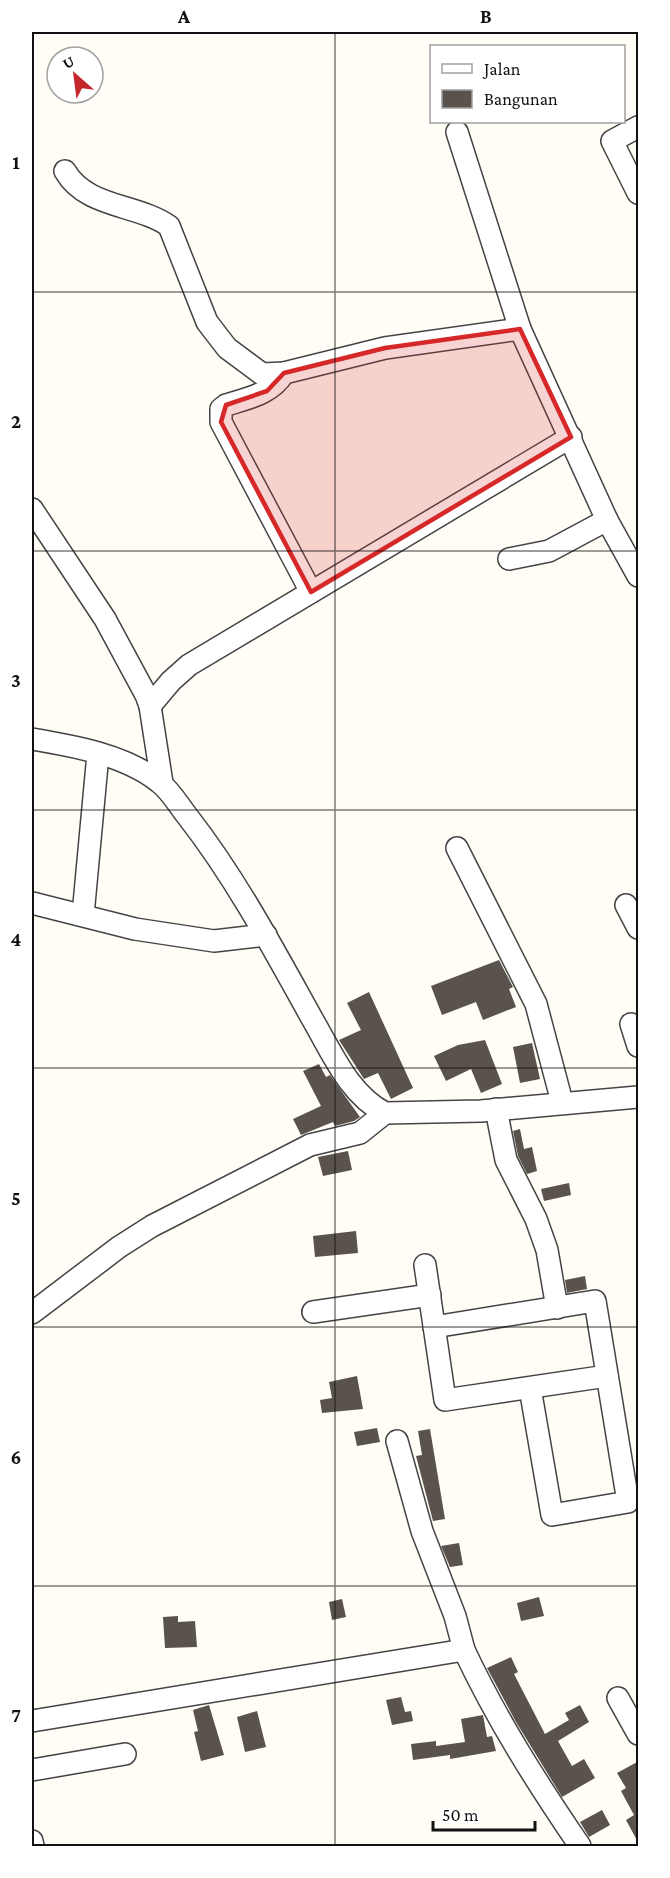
<svg xmlns="http://www.w3.org/2000/svg" width="670" height="1878" font-family="'Crimson Pro',serif">
<rect width="100%" height="100%" fill="#fffdf5"/>
<!-- building -->
<g fill="#5a524d">
<path d="M499,960L513,987L509,989L516,1007L483,1020L476,1002L442,1015L431,986Z"/>
<path d="M369,992L413,1088L391,1099L378,1073L364,1079L339,1040L361,1030L347,1003Z"/>
<path d="M485,1040L502,1084L481,1093L471,1069L446,1081L434,1056L458,1045Z"/>
<path d="M532,1043L540,1079L520,1083L513,1047Z"/>
<path d="M319,1064L326,1077L330,1075L360,1117L354,1121L335,1126L333,1122L301,1135L293,1119L321,1106L303,1071Z"/>
<path d="M520,1129L524,1149L532,1147L537,1171L527,1174L518,1156L513,1131Z"/>
<path d="M348,1151L352,1170L323,1176L318,1157Z"/>
<path d="M569,1183L571,1195L544,1201L541,1189Z"/>
<path d="M356,1231L358,1253L315,1257L313,1236Z"/>
<path d="M585,1276L587,1289L567,1293L565,1280Z"/>
<path d="M357,1376L363,1409L322,1413L320,1400L332,1398L329,1382Z"/>
<path d="M377,1428L380,1442L357,1446L354,1432Z"/>
<path d="M430,1429L445,1519L433,1521L416,1456L422,1455L418,1431Z"/>
<path d="M459,1543L463,1565L450,1567L441,1546Z"/>
<path d="M539,1597L544,1616L521,1621L517,1603Z"/>
<path d="M342,1599L346,1617L332,1620L329,1602Z"/>
<path d="M178,1616V1622L195,1621L197,1647L165,1648L163,1617Z"/>
<path d="M511,1657L518,1672L514,1674L545,1734L569,1720L565,1713L580,1705L589,1722L558,1741L572,1766L584,1759L595,1778L562,1797L516,1722L487,1668Z"/>
<path d="M401,1697L405,1712L411,1711L413,1721L392,1725L386,1700Z"/>
<path d="M209,1705L224,1755L201,1761L194,1732L198,1731L193,1710Z"/>
<path d="M257,1711L266,1747L245,1752L237,1717Z"/>
<path d="M483,1715L487,1737L492,1736L496,1751L450,1759V1755L413,1760L411,1744L436,1741V1746L465,1742L461,1719Z"/>
<path d="M639,1761V1844L626,1820L634,1815L621,1791L626,1788L617,1773Z"/>
<path d="M602,1810L610,1825L589,1837L580,1822Z"/>
</g>
<g fill="none" stroke-linecap="round" stroke-linejoin="round">
<!-- minor casing -->
<g stroke="#444" stroke-width="24">
<g id="minor">
<path d="M638,127L612,141L638,193"/>
<path d="M457,132L520,329"/>
<path d="M65,171C86,208 138,204 169,226L207,322L227,348L262,374L284,373L385,348L520,329L607,520L638,576"/>
<path d="M284,373C271,394 249,398 226,405L221,409V422L311,592"/>
<path d="M32,509L105,619L146,695L150,706L162,783"/>
<path d="M509,559L549,551L607,520"/>
<path d="M150,706L171,681L189,665L571,437"/>
<path d="M32,739C74,746 125,755 159,782C171,791 179,806 188,817C237,880 275,952 314,1022C333,1055 350,1095 385,1113L481,1111L638,1097"/>
<path d="M457,848L536,1004L562,1102"/>
<path d="M32,903L135,929L214,941L266,935"/>
<path d="M626,905L638,928"/>
<path d="M83,915L98,754"/>
<path d="M631,1024L638,1046"/>
<path d="M496,1109L506,1160L536,1219L547,1250L557,1308"/>
<path d="M425,1265L445,1400L607,1376"/>
<path d="M313,1312L430,1295"/>
<path d="M32,1313L119,1247L152,1226L310,1145L360,1133L385,1113"/>
<path d="M434,1327L595,1301L628,1502L552,1515L530,1388"/>
<path d="M397,1441L422,1531L455,1616L464,1650"/>
<path d="M618,1698L638,1734"/>
<path d="M32,1721L464,1650C497,1720 537,1783 580,1846"/>
<path d="M32,1770L125,1754"/>
<path d="M32,1841L33,1846"/>
</g>
</g>
<!-- minor -->
<use href="#minor" stroke="#fff" stroke-width="21"/>
</g>
<!-- marked area -->
<path fill="#d62828" fill-opacity="0.2" stroke="#d62828" stroke-width="4.5" stroke-linejoin="round" d="M520,329L571,437L311,592L221,422L226,405L267,391L284,373L385,348Z"/>
<!-- grid -->
<path fill="none" stroke="#111" stroke-width="1.5" stroke-opacity="0.55" d="M335,32V1846M32,292H638M32,551H638M32,810H638M32,1068H638M32,1327H638M32,1586H638"/>
<!-- border -->
<rect width="670" height="1878" fill="none" stroke="#ffffff" stroke-width="66"/>
<!-- legend -->
<rect x="430" y="45" width="195" height="78" fill="#ffffff" stroke="#a0a0a0" stroke-width="1.5"/>
<rect x="442" y="64" width="30" height="9" fill="#ffffff" stroke="#a0a0a0" stroke-width="1.5"/>
<text x="484" y="75" font-size="18" fill="#111111">Jalan</text>
<rect x="442" y="90" width="30" height="18" fill="#5a524d" stroke="#a0a0a0" stroke-width="1.5"/>
<text x="484" y="105" font-size="18" fill="#111111">Bangunan</text>
<!-- north arrow -->
<g transform="translate(75 75) rotate(332)"><circle r="28" fill="#ffffff" stroke="#a0a0a0" stroke-width="1.5"/>
<path d="M0-4.5L10 22L0 15L-10 22Z" fill="#c4262e"/>
<text y="-9" font-size="16" font-weight="bold" text-anchor="middle" fill="#111111">U</text>
</g>
<!-- scale -->
<path d="M433 1821v9h102v-9" fill="none" stroke="#111111" stroke-width="3"/>
<text x="442" y="1821" font-size="18" fill="#111111" stroke="#ffffff" stroke-width="4.5" paint-order="stroke">50 m</text>
<rect x="33" y="33" width="604" height="1812" fill="none" stroke="#111" stroke-width="2"/>
<g font-size="20" text-anchor="middle" font-weight="bold" fill="#111">
<text x="184" y="23">A</text>
<text x="486" y="23">B</text>
<text x="16" y="169">1</text>
<text x="16" y="428">2</text>
<text x="16" y="687">3</text>
<text x="16" y="946">4</text>
<text x="16" y="1205">5</text>
<text x="16" y="1464">6</text>
<text x="16" y="1722">7</text>
</g>
</svg>
